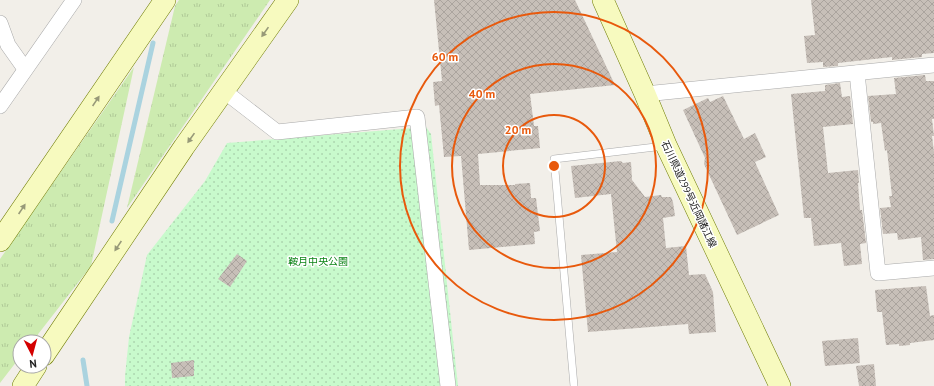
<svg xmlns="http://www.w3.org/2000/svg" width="934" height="386" font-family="'PT Sans','Noto Sans JP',sans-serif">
<defs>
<pattern id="grass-tufts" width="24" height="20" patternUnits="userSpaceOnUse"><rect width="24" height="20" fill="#cdebb0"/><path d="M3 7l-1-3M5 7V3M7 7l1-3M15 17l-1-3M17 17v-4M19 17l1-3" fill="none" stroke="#b0c997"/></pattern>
<pattern id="park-dots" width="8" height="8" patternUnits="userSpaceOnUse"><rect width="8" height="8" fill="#c8facc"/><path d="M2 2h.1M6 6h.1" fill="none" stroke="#acd6af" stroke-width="1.8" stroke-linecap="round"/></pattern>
<pattern id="building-cross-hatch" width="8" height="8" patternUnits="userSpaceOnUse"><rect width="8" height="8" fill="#c7bfb8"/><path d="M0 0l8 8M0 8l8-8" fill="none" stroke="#aba49e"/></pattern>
</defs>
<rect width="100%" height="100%" fill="#f2efe9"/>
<!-- grass -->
<g fill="url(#grass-tufts)">
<path d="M179,0H270L127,208L175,6Z"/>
<path d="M134,67L91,266L32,342H20V357L0,383V259Z"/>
</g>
<!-- park -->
<path fill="url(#park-dots)" d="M426,127L431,134L458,386H125V376L129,337L147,255L205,181L227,143Z"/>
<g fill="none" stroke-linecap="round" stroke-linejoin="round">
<!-- stream -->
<g stroke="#aad3df" stroke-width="5">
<path d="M112,221L153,43"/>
<path d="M83,360L87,386"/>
</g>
</g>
<!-- building -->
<g fill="url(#building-cross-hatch)">
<path d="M434,0H575L615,85L530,94L534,126H538L540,148L478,154L480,185H515V184L530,183L531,198H536L540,231L534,232L535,244L469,250L461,156L444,157L439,105L435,106L433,82L442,81Z"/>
<path d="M811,0H934V53L922,54V57L892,60V57L838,63V66L823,67V62L807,63L804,36L815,35Z"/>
<path d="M925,75L926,81H934V119H932L934,136H932L934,152V259L923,260L921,237L898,240L897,233L883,234L880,208L891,207L889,196H892L887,150L885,151L881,123L873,124V122H871L868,96L896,94L894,78Z"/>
<path d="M840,83L842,97L850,96L853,124L823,127L828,173L858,170L859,183H858L860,210H862L866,243L860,244L862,264L844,266L841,243L814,246L811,218H804L791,94L825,91V85Z"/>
<path d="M723,96L744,139L755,133L766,157L755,162L779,215L737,235L704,164L705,158L683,110L708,98L710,102Z"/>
<path d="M621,161L623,163L631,162L632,180L645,197L661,195L662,197H671L673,202L675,216L663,218L666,248L686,246L689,275L705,274L713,292L716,332L689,334L688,324L588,332L581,255L617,252L611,194L575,198L571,166Z"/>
<path d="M237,254L247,261L230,287L218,279Z"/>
<path d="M926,286L930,316L934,315V340L910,343V345L899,346V344L886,345L882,312H877L875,290Z"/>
<path d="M858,338L860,363L825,366L822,341Z"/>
<path d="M194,360V376L172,378L171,363Z"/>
<path d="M874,364L876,386H859L856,366Z"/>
</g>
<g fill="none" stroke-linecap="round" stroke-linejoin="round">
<!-- lane casing -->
<g stroke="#a9a9a9" stroke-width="8">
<path id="lane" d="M574,386L554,159L664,146"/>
</g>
<!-- street casing -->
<g stroke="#a9a9a9" stroke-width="16">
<g id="street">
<path d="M0,23L8,45L25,69"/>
<path d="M857,73L878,273L934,268"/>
<path d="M224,91L277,132L417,117L448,386"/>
<path d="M645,94L934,65"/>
<path d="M0,106L74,0"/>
</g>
</g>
<!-- secondary casing -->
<g stroke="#707d05" stroke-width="22">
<g id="secondary">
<path d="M603,0L645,94L666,145L780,386"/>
<path d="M0,241L165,0"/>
<path d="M44,355L184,147L288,0"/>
<path d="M23,386L36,366"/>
</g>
</g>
<!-- lane -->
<use href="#lane" stroke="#fff" stroke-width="7"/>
<!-- street -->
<use href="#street" stroke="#fff" stroke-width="15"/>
<!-- secondary -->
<use href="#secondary" stroke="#f7fabf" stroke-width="21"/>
</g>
<!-- one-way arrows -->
<defs><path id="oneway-solid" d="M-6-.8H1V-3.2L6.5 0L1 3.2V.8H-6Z"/></defs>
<g fill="#979978">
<use href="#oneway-solid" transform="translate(265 32) rotate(125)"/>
<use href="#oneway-solid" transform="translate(96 101) rotate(-56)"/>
<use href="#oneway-solid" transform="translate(191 138) rotate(125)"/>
<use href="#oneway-solid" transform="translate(22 209) rotate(-56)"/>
<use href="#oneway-solid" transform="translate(118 246) rotate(124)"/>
</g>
<!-- distance rings -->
<g fill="none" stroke="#e8590c" stroke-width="2">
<circle cx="554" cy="166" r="51"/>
<circle cx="554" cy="166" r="102"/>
<circle cx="554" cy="166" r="154"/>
</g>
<g text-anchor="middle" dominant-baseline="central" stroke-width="3" stroke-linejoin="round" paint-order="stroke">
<!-- street labels -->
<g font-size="10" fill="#222" stroke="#fff">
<text transform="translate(689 194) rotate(65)">石川県道299号近岡諸江線</text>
</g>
<!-- park labels -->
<g font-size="10" fill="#0c8416" stroke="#fff">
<text x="318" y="261">鞍月中央公園</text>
</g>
</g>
<circle cx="554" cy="166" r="6" fill="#e8590c" stroke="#fff" stroke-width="2"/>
<g font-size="12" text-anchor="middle" font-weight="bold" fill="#e8590c" stroke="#fff" stroke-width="3" stroke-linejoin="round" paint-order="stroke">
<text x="445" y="61">60 m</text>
<text x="482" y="98">40 m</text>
<text x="518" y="134">20 m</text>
</g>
<!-- north arrow -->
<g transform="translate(32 354) rotate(174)"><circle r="19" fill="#ffffff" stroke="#a7a7a7"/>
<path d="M0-3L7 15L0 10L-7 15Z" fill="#d40000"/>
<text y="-6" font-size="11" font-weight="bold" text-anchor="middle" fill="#222222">N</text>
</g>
</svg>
